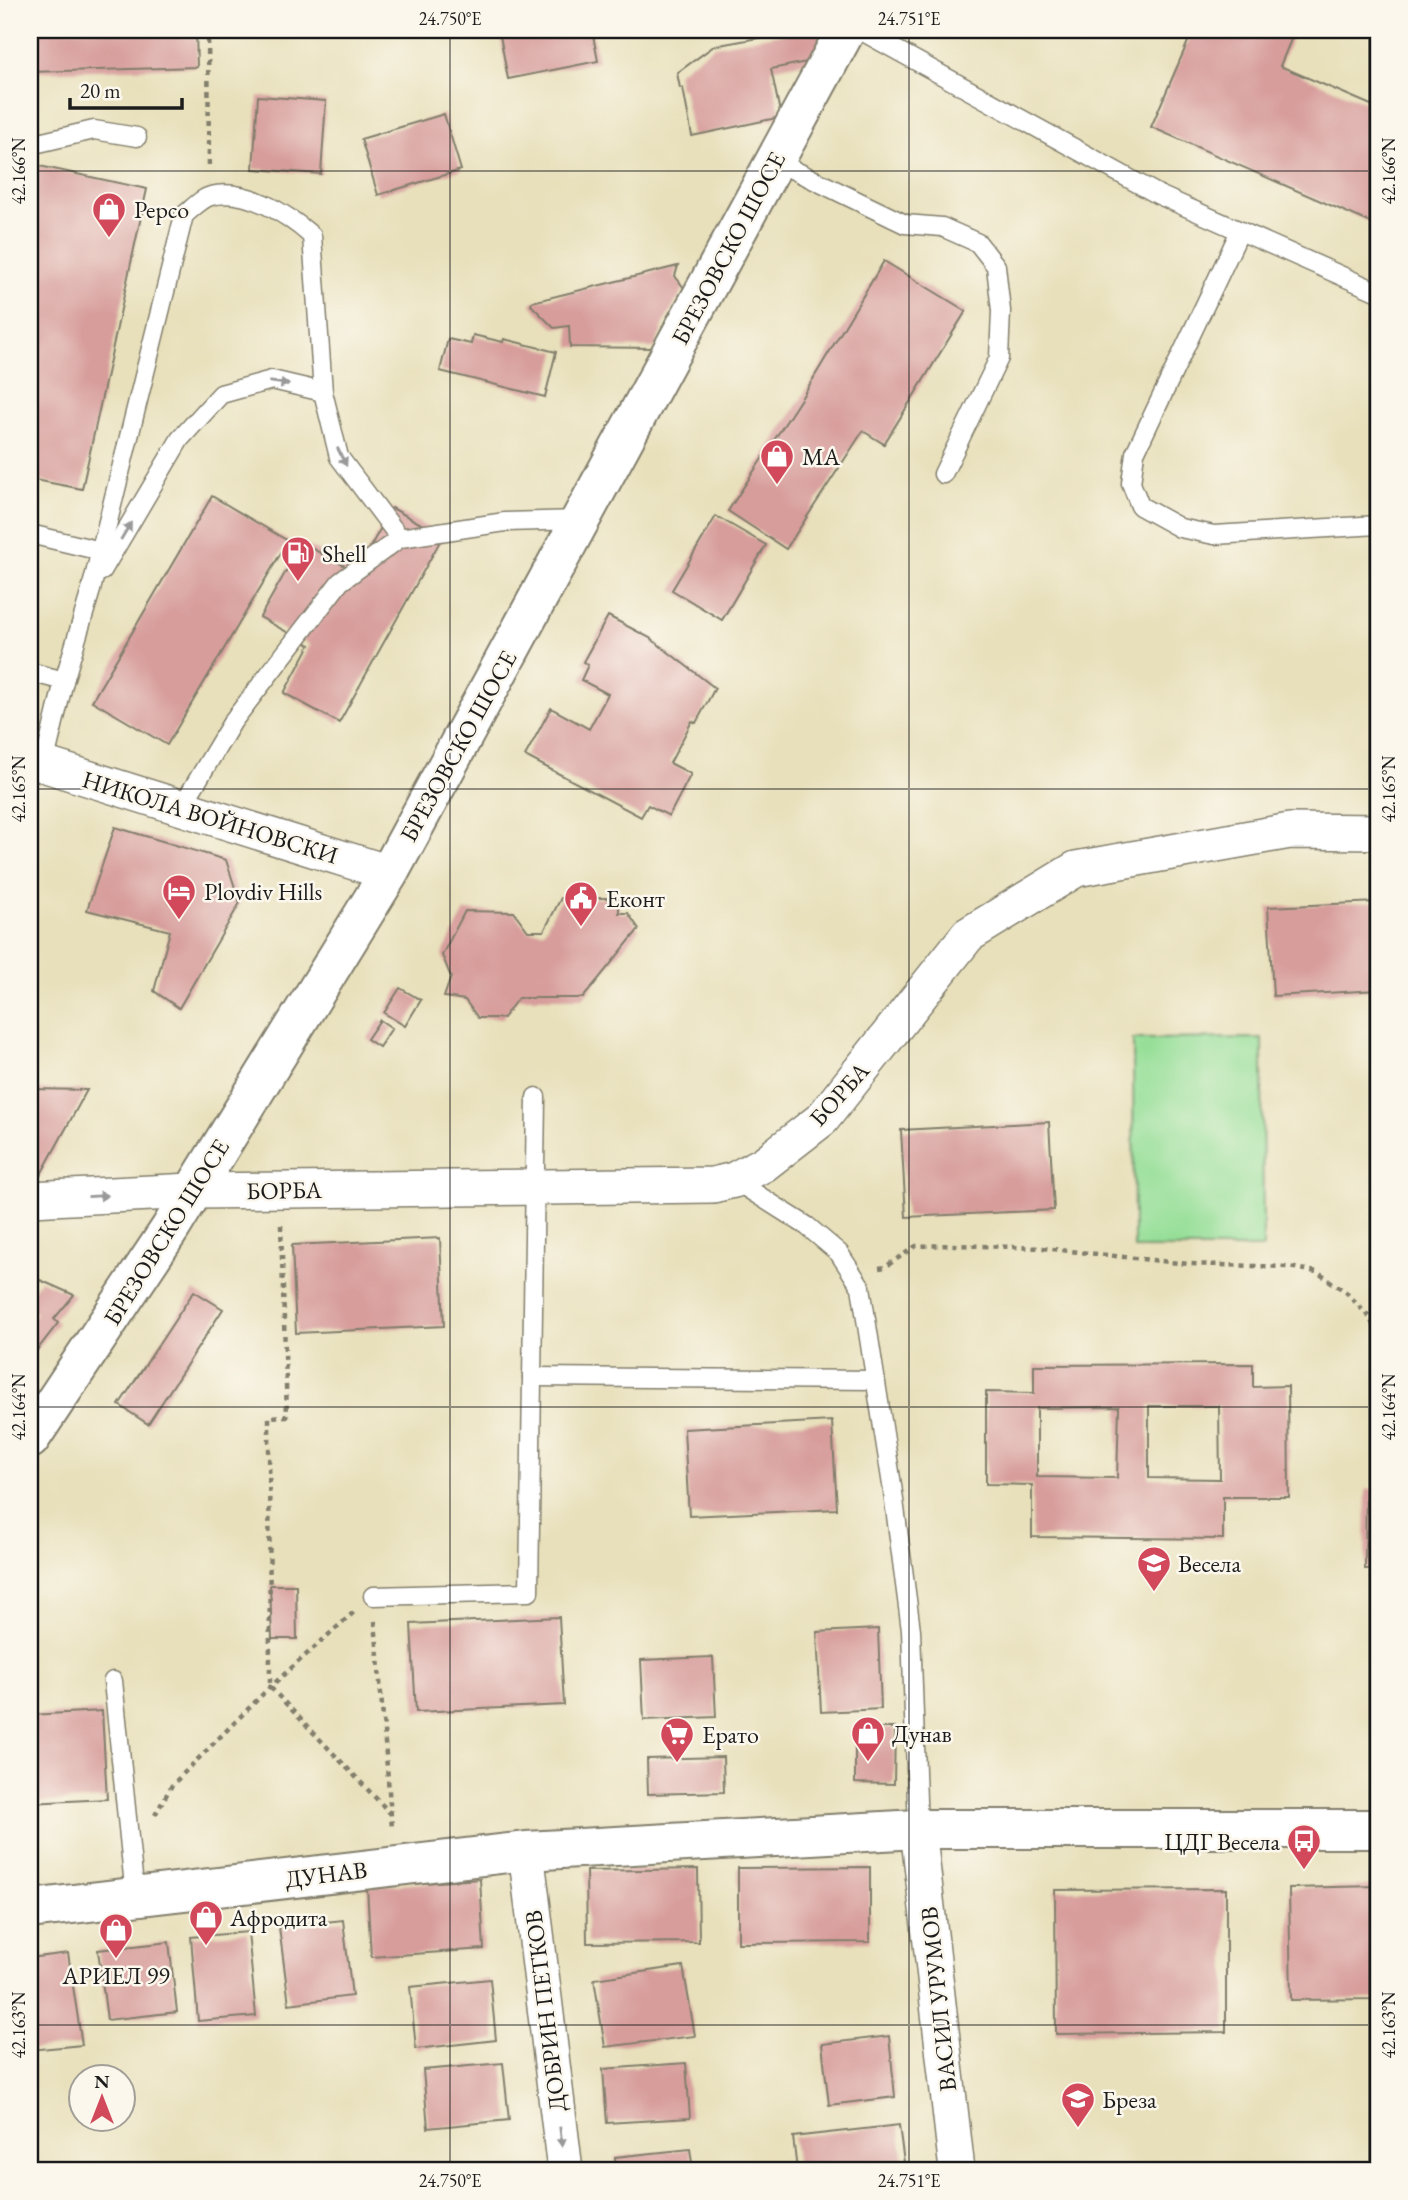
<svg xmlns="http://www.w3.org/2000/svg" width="1408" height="2200" font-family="'EB Garamond',serif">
<rect width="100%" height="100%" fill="#fbf7ec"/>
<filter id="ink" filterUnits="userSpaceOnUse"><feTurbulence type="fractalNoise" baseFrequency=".0143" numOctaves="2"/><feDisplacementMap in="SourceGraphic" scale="14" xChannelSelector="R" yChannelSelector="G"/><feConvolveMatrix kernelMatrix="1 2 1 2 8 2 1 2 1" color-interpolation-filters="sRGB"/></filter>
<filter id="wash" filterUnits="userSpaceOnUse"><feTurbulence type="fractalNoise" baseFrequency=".00686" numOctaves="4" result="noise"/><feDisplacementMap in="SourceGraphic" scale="28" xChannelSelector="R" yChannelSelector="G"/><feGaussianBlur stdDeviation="1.57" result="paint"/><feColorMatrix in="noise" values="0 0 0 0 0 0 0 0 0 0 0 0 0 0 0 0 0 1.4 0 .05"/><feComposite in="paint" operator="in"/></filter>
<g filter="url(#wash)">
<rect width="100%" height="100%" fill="#e8e0bb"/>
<!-- green -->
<path fill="#97df99" stroke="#5a7e5a" stroke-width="2" d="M1262,1038L1263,1248H1134L1133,1039Z"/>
<g id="blocks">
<!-- building -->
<g fill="#d79d9b" fill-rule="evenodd">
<path d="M30,30H196L197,67L30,72Z"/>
<path d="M499,30H592L598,61L508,79Z"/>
<path d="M802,30H819L822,59L771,69L781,117L692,136L683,88H680L677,73L714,46Z"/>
<path d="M1193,30H1295L1280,66L1378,108V226L1151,127Z"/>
<path d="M258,96L326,101L321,174L253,169Z"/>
<path d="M444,114L461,170L378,195L361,139Z"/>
<path d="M30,164L147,189L82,489L30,479Z"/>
<path d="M884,261L966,311L884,444L863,431L786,549L728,511L804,394Z"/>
<path d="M678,266L675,276L684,288L665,321L655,348L570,347L569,326L554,328L531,305L532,302Z"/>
<path d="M473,335L503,342L504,339L556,352L545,397L440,371L448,339L471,344Z"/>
<path d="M212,496L288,541L167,745L92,701Z"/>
<path d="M392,508L443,536L339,723L284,693L310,645L260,617L302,543L356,572Z"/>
<path d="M716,516L766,545L722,620L672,590Z"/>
<path d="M608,616L650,638L715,688L696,723L692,721L670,763L691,774L669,816L648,805L641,817L525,756L551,708L589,729L608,694L581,680L588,665L583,662Z"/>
<path d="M115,827L226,860L240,903L179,1008L154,991L170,931L87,910Z"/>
<path d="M561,898H619V913H628L639,929L583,998H518L503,1018H478L465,1000L444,997L451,977L442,955L465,911L514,912L528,931H544Z"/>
<path d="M1378,902V990L1273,996L1268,907Z"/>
<path d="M400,988L421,1000L405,1026L384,1013Z"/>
<path d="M380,1020L392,1028L379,1047L367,1039Z"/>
<path d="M30,1089L87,1090L40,1176H30Z"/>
<path d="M1049,1122L1054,1210L906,1217L901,1130Z"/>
<path d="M440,1238L444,1326L296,1333L292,1245Z"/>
<path d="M40,1280L74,1295L54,1319L58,1323L37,1350L30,1344V1321L36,1313L30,1309V1296Z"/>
<path d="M194,1291L223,1309L148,1424L119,1405Z"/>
<path d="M1253,1364V1387L1288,1386L1289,1497H1223V1539L1032,1537V1485L986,1484V1392L1034,1393V1365ZM1149,1406H1219L1220,1479L1149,1478ZM1119,1407L1117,1478L1037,1477V1408Z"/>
<path d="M832,1421L837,1509L689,1516L684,1429Z"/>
<path d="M1366,1489H1378V1569H1365Z"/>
<path d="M270,1585H296L297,1639H272Z"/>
<path d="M559,1617L564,1705L416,1712L411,1624Z"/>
<path d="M878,1629L881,1709L821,1712L817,1632Z"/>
<path d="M713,1657L716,1717L644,1720L641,1660Z"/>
<path d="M102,1711L107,1799L30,1803V1715Z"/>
<path d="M855,1728H895L894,1784L855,1783Z"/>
<path d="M723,1757L724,1792L648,1794L647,1759Z"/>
<path d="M870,1867V1942L738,1943V1868Z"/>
<path d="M698,1869L699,1942L587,1943L586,1871Z"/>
<path d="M480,1879L484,1949L371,1957L367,1887Z"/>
<path d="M1378,1886V1999L1291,2000L1289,1888Z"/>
<path d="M1226,1889V2032L1056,2034L1055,1890Z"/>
<path d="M343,1920L352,1996L289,2004L279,1927Z"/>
<path d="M248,1932L256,2016L198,2021L191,1937Z"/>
<path d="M169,1942L177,2012L107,2020L98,1950Z"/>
<path d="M68,1953L82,2045L30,2050V1958Z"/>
<path d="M683,1966L695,2036L605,2047L594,1979Z"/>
<path d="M490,1979L496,2040L416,2049L410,1987Z"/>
<path d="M889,2036L895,2097L829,2105L822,2044Z"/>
<path d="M503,2063L509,2120L428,2128L423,2070Z"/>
<path d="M686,2063L690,2118L607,2123L603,2069Z"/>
<path d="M899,2125L905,2170H797L793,2137Z"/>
<path d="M690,2149L693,2170H616L615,2157Z"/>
</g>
</g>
</g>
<g filter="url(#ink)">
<use href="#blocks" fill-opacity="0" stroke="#827e6c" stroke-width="2"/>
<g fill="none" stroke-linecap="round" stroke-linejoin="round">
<!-- service casing -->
<g stroke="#827e6c" stroke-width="21">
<g id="service">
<path d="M860,30L1159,195L1378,292"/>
<path d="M30,145L94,130L137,137"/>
<path d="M775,161L905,224L942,227L978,243L996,266L1001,311L999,358L943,474"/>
<path d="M1240,231L1135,453L1131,483L1140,506L1180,528L1214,535L1378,525"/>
<path d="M30,534L101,551"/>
<path d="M102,571L180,439L221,394L272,380L323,392"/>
<path d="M30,672L64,681"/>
<path d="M44,764L64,681L91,590L184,215C192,209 202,198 211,196C246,187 287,214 312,236L323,392L339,457L400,538"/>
<path d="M181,808L233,721L340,582L400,538L505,522L580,520"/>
<path d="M734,1180L807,1226L839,1253L861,1287L892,1485L911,1630L918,1829"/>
<path d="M532,1377L875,1380"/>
<path d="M373,1596L529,1592L536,1097"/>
<path d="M113,1681L135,1896"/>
</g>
</g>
<!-- minor casing -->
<g stroke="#827e6c" stroke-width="38">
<g id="minor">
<path d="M30,760L389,873"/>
<path d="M30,1199L192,1191L713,1185L734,1180L764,1164L822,1119L968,935L1076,869L1290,831L1378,832"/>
<path d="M918,1829L957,2170"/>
<path d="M526,1851L565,2170"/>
</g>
</g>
<!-- tertiary casing -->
<g stroke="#827e6c" stroke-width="42">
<path id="tertiary" d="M30,1909L526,1851L918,1829H1378"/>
</g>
<!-- secondary casing -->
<g stroke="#827e6c" stroke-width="42">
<path id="secondary" d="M30,1439L170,1229L389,873L846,30"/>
</g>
<!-- path -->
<g stroke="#827e6c" stroke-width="4.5" stroke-dasharray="5 5" stroke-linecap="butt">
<path d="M208,30L209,169"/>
<path d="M281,1225L287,1416L269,1417L270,1687L391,1814"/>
<path d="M879,1268L885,1267L916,1246L952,1245L1043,1248L1188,1264L1289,1267L1317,1272L1346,1292L1369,1317L1378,1334"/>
<path d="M375,1621L392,1828"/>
<path d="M155,1815L172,1785L270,1687L354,1612"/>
</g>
<!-- service -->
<use href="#service" stroke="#fff" stroke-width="18"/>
<!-- minor -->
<use href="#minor" stroke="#fff" stroke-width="35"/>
<!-- tertiary -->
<use href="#tertiary" stroke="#fff" stroke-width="38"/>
<!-- secondary -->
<use href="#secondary" stroke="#fff" stroke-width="38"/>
</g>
<!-- one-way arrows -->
<defs><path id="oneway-solid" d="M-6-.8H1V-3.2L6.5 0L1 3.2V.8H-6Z" transform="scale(1.75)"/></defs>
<g fill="#999">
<use href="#oneway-solid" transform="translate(279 383) rotate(8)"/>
<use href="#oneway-solid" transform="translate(342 457) rotate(63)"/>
<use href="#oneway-solid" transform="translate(126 531) rotate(-59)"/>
<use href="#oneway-solid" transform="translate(98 1196) rotate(-3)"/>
<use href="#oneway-solid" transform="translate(561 2137) rotate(83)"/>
</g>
</g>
<!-- ticks -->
<path fill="none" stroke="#1c1c1c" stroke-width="2" stroke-opacity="0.45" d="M450,30V2170M909,30V2170M1369,30V2170M30,171H1378M30,789H1378M30,1407H1378M30,2025H1378"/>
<!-- icons -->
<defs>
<g id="shop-pin" transform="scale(1.75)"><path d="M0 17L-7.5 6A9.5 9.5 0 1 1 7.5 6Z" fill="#d1495b" stroke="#fbf7ec"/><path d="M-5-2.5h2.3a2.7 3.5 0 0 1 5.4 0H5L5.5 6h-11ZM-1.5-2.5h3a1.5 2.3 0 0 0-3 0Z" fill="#fff"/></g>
<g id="fuel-pin" transform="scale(1.75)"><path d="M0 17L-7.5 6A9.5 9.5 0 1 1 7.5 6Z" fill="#d1495b" stroke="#fbf7ec"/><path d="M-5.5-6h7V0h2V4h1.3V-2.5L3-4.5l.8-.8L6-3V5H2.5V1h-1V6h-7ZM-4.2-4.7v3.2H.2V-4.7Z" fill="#fff"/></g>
<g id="hotel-pin" transform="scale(1.75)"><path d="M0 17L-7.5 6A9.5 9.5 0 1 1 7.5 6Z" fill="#d1495b" stroke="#fbf7ec"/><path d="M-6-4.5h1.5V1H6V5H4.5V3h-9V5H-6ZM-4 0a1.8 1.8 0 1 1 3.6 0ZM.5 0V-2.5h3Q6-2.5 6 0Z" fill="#fff"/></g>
<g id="civic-pin" transform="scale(1.75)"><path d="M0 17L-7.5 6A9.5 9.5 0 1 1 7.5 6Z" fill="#d1495b" stroke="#fbf7ec"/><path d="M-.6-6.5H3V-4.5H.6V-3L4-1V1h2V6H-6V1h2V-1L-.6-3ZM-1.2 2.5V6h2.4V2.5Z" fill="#fff"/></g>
<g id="school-pin" transform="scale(1.75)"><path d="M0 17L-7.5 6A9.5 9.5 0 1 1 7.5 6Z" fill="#d1495b" stroke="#fbf7ec"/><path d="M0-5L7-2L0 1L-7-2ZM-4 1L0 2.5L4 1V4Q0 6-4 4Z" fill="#fff"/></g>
<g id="supermarket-pin" transform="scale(1.75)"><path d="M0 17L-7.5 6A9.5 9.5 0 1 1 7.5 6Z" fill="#d1495b" stroke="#fbf7ec"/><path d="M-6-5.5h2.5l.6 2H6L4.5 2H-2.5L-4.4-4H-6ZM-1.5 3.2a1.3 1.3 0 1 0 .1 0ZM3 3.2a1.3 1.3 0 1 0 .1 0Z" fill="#fff"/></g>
<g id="bus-pin" transform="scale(1.75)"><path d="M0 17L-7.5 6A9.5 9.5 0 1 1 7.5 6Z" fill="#d1495b" stroke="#fbf7ec"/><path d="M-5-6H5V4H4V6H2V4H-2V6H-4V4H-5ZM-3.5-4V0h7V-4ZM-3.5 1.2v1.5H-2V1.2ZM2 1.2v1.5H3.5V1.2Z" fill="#fff"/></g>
</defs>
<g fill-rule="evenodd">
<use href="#shop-pin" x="109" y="209"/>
<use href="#shop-pin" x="777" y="456"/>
<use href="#fuel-pin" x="298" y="553"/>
<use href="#hotel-pin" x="179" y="891"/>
<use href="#civic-pin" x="581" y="898"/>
<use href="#school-pin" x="1154" y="1563"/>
<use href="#shop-pin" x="868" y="1733"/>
<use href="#supermarket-pin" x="677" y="1734"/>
<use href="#bus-pin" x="1304" y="1841"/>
<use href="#shop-pin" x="206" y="1917"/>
<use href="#shop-pin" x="116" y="1930"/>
<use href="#school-pin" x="1078" y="2099"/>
</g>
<g text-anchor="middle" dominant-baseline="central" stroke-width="5" stroke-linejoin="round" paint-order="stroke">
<!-- poi labels -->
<g font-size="24" fill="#1c1c1c" stroke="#fbf7ec" text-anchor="start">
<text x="134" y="209">Pepco</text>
<text x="802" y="456">МА</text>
<text x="322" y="553">Shell</text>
<text x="204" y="891">Plovdiv Hills</text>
<text x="606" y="898">Еконт</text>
<text x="1178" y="1563">Весела</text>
<text x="892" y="1733">Дунав</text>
<text x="702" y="1734">Ерато</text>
<text x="1280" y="1841" text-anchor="end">ЦДГ Весела</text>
<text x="230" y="1917">Афродита</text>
<text x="116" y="1975" text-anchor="middle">АРИЕЛ 99</text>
<text x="1102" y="2099">Бреза</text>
</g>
<!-- street labels -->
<g font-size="24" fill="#1c1c1c" stroke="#fbf7ec">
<text transform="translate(728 248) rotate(-62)">БРЕЗОВСКО ШОСЕ</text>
<text transform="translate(458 746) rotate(-61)">БРЕЗОВСКО ШОСЕ</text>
<text transform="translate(210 817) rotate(17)">НИКОЛА ВОЙНОВСКИ</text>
<text transform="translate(839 1094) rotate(-48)">БОРБА</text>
<text transform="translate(284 1190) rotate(-1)">БОРБА</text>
<text transform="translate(166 1232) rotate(-58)">БРЕЗОВСКО ШОСЕ</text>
<text transform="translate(326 1874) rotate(-7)">ДУНАВ</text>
<text transform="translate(938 1999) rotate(-96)">ВАСИЛ УРУМОВ</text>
<text transform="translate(545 2011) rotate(-97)">ДОБРИН ПЕТКОВ</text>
</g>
</g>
<!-- margin -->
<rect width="1408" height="2200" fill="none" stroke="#fbf7ec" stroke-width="77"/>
<!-- north arrow -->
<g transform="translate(102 2098)"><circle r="33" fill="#fbf7ec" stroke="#a29f99" stroke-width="2"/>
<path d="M0-5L12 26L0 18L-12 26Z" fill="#d1495b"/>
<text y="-10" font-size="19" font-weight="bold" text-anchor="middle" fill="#1c1c1c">N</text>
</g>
<!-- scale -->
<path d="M70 98v10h112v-10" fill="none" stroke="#1c1c1c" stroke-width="3.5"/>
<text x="80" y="98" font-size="21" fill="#1c1c1c" stroke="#fbf7ec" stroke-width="5" paint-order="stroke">20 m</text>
<rect x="38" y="38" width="1332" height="2124" fill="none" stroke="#1c1c1c" stroke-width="2.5"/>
<g font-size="18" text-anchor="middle" fill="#1c1c1c">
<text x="450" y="25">24.750°E</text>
<text x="909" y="25">24.751°E</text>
<text transform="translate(19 171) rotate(-90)" y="6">42.166°N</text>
<text transform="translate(1389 171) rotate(-90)" y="6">42.166°N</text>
<text transform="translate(19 789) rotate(-90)" y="6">42.165°N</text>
<text transform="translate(1389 789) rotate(-90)" y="6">42.165°N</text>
<text transform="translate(19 1407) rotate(-90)" y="6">42.164°N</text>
<text transform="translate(1389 1407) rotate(-90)" y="6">42.164°N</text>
<text transform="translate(19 2025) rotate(-90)" y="6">42.163°N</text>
<text transform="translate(1389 2025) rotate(-90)" y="6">42.163°N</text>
<text x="450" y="2187">24.750°E</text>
<text x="909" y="2187">24.751°E</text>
</g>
</svg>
